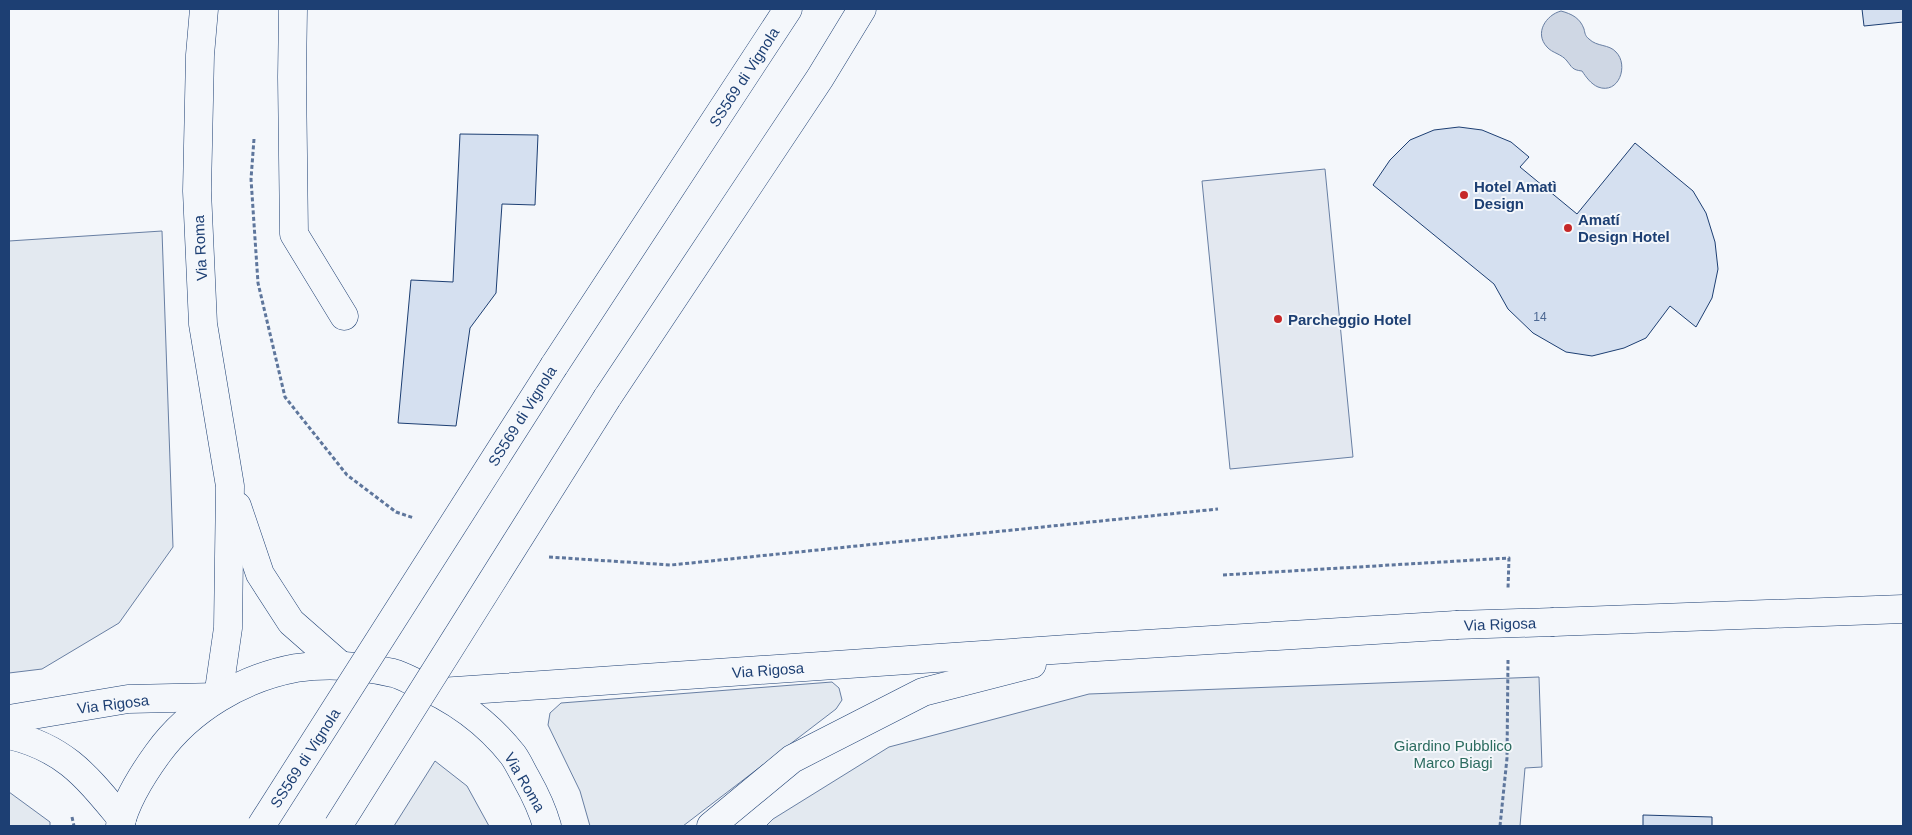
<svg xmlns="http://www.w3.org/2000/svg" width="1912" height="835" font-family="Helvetica,sans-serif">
<rect width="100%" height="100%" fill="#f4f7fb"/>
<!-- green -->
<g fill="#e3e9f0" stroke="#687fa3">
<path d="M162,231L173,547L119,623L42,669L9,673V241Z"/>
<path d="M1539,677L1542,767L1525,768L1520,826H766L773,819L889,747L1089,694Z"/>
<path d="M832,682L839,688L842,700L836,709L683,826H590L580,791L548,725L550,713L561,703Z"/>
<path d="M435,761L467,786L489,826H394Z"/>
<path d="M9,792L50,822V826H9Z"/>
</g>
<!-- parking -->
<path fill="#e3e8f0" stroke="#687fa3" d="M1325,169L1353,457L1230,469L1202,181Z"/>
<!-- water -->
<path fill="#cfd7e4" stroke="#687fa3" d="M1561,11C1572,14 1580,18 1584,29C1585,33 1585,36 1589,39C1597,47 1609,44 1616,52C1629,65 1619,95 1598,87C1591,84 1586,77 1582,71C1572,70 1572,67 1567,61C1562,54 1552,53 1547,47C1534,33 1546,15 1561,11Z"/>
<!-- building -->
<g fill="#d5e0f0" stroke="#1d3f73">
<path d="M1862,9H1903V22L1864,26Z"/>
<path d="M1459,127L1482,130L1511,142L1529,157L1520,167L1577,214L1635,143L1693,191L1706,213L1715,242L1718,269L1712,298L1696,327L1670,306L1646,338L1624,348L1592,356L1566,352L1533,333L1508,309L1494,284L1373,185L1390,160L1410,140L1434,130Z"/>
<path d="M460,134L538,135L535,205L502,204L496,293L470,328L456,426L398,423L411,280L453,282Z"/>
<path d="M1643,815L1712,817V826H1643Z"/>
</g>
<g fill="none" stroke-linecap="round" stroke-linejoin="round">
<!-- minor casing -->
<g stroke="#1d3f73" stroke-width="29">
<g id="minor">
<path d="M204,9L200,55L197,191L203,324L230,486L228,628L218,697"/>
<path d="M293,9L292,77L294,234L344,316"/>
<path d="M237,506L260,574L291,622L340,665"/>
</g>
</g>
<!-- major casing -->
<g stroke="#1d3f73" stroke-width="29">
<g id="major">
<path d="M1554,622L1903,609"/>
<path d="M440,692L1097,647L1456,625"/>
<path d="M9,719L128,699L218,697"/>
<path d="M9,735C65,748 86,776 122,819"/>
<path d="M120,826C126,800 142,775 158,753C190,709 242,678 296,668C328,663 362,666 393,673C401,675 408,679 414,682C454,698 487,722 513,755C518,762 522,771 526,778C535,794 542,808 547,826"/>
<path d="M711,826L792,759L923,692L1032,664"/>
</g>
</g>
<!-- highway casing -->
<g stroke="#1d3f73" stroke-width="29">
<g id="highway">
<path d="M554,366L788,9"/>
<path d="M607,398L820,78L862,9"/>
</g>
</g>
<!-- path -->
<g stroke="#5e769c" stroke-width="3" stroke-dasharray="4 2.5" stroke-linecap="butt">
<path d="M254,139L251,179L258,283L285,397L347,475L396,512L414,518"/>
<path d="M549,557L671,565L1218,509"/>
<path d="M1223,575L1509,558L1508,589"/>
<path d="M72,817L74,826"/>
<path d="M1500,826L1507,758L1508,660"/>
</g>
<!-- minor -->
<use href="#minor" stroke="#f4f7fb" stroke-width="28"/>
<!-- major -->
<use href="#major" stroke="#f4f7fb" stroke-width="28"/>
<!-- highway -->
<use href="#highway" stroke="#f4f7fb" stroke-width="28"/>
<!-- major-bridge casing -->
<g stroke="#1d3f73" stroke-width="29" stroke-linecap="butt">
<path id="major-bridge" d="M1456,625L1554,622"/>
</g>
<!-- highway-bridge casing -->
<g stroke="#1d3f73" stroke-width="29" stroke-linecap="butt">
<g id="highway-bridge">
<path d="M261,826L554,366"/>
<path d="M338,826L607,398"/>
</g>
</g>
<!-- major-bridge -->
<use href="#major-bridge" stroke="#f4f7fb" stroke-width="28"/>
<!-- highway-bridge -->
<use href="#highway-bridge" stroke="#f4f7fb" stroke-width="28"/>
</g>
<!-- markers -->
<g fill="#c62828" stroke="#f4f7fb" stroke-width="2">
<circle cx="1464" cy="195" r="5"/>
<circle cx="1568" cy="228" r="5"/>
<circle cx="1278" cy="319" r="5"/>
</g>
<g text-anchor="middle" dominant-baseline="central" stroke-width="4" stroke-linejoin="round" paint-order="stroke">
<!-- number labels -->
<g font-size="12" fill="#4b6792">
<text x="1540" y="317">14</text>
</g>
<!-- street labels -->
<g font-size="15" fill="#1d3f73" stroke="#f4f7fb">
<text transform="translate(744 77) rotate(-57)">SS569 di Vignola</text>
<text transform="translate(200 248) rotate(-93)">Via Roma</text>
<text transform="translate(522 416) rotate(-58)">SS569 di Vignola</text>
<text transform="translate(1500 624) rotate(-2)">Via Rigosa</text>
<text transform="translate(768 670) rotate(-4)">Via Rigosa</text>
<text transform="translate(113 704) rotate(-7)">Via Rigosa</text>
<text transform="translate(305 758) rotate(-57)">SS569 di Vignola</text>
<text transform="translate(525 782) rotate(60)">Via Roma</text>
</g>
<!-- poi labels -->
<g font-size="15" font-weight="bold" fill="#1d3f73" stroke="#f4f7fb" text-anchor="start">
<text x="1474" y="186">Hotel Amatì<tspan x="1474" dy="17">Design</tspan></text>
<text x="1578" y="219">Amatí<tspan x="1578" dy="17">Design Hotel</tspan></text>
<text x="1288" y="319">Parcheggio Hotel</text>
</g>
<!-- park labels -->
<g font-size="15" fill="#2c6c60" stroke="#f4f7fb">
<text x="1453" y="745">Giardino Pubblico<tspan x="1453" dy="17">Marco Biagi</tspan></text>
</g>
</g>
<!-- border -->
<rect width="1912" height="835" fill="none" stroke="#1d3f73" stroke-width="20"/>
</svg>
